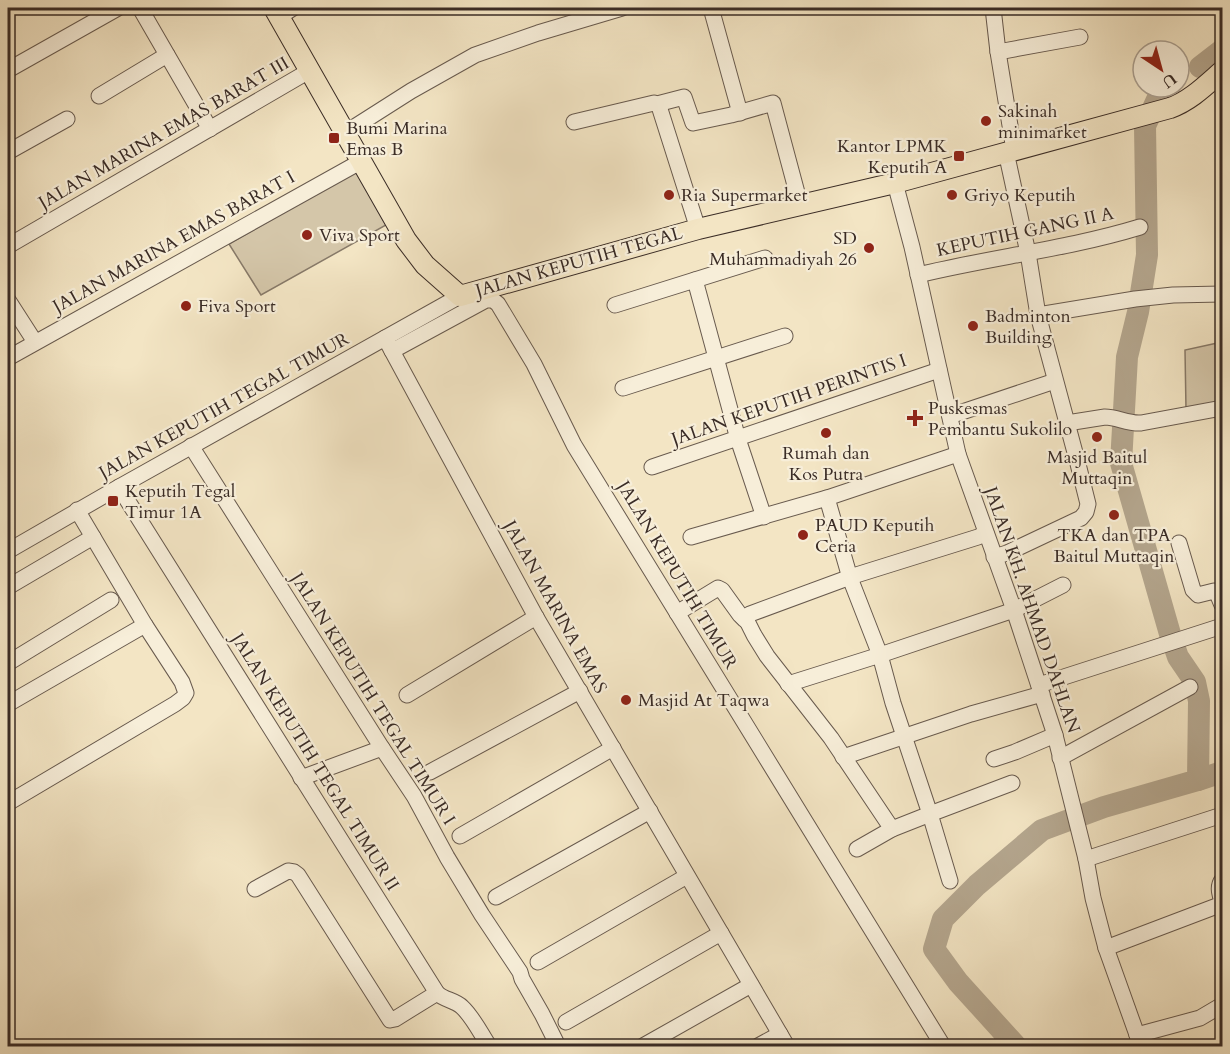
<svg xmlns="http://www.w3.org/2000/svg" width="1230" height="1054" font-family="Cardo,serif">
<rect width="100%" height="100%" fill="#f3e5c4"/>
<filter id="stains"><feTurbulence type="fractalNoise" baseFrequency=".00333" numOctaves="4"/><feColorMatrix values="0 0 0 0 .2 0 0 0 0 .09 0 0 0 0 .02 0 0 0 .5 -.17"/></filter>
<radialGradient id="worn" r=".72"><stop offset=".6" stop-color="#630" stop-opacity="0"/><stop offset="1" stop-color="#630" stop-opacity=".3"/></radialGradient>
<!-- green -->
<g fill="#d4c6a9" stroke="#877968" stroke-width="1.5">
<path d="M356,171L386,225L261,295L229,244Z"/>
<path d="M1222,342V402L1186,409L1185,350Z"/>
</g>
<!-- water -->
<path fill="#b4a68e" stroke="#837564" stroke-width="1.5" d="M998,1022L1028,1046H994Z"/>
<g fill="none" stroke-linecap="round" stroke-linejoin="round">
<!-- river -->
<g stroke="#b4a68e" stroke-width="22">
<path d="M1200,67L1222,50"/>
<path d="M1198,780L1222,772"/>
<path d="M1016,1046L958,982L934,949L943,919L977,885L1042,830L1104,807L1198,780L1199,701L1195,682L1178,657L1170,634L1121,463L1127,357L1138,312L1147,255L1145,126L1160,93L1169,87"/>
</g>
<!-- minor casing -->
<g stroke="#685a4e" stroke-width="17">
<g id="minor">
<path d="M140,8L210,129"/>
<path d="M711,8L740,113"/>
<path d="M993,8L998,52L1014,150"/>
<path d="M279,17L293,8"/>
<path d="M998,52L1080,37"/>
<path d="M8,70L118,8"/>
<path d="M99,96L167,55"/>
<path d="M657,104L684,97L693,123L731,115L773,103L800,204"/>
<path d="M574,122L654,103L659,106L698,229"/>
<path d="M345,133L411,91L475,55L538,33L622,8"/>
<path d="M8,152L67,119"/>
<path d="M895,183L912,247L958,454L1014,610L1055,735L1086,859L1093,898L1106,948L1141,1046"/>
<path d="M8,246L309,71"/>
<path d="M918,275C992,257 1068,249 1140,227"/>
<path d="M695,280L738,439L764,517"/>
<path d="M8,300L35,342"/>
<path d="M615,305L765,258"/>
<path d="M1038,315L1135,299L1173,295L1222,294"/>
<path d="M385,338L536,617L787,1046"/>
<path d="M392,351L486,300H493L498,304L534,364L574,445L943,1046"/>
<path d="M8,358L360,162"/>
<path d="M623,388L785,336"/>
<path d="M950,416L1055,381"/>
<path d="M1067,423L1105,417C1117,417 1128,424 1141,423L1222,408"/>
<path d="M191,446L382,748L414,796L447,857L482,915L520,972L522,979L542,1014L558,1046"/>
<path d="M652,467L939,370"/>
<path d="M119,487L437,993C444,1000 455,1000 462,1007C473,1017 481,1034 489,1046"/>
<path d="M827,498L850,578L880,655L893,703L930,814L892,829L857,849"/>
<path d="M691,537L827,498L958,454"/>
<path d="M1179,543L1193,590L1198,595L1214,591L1217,593L1222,605"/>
<path d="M8,551L119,487L460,296L466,301"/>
<path d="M994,557L1007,553L1081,518L1086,512L1088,504L1077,460L1038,315L1028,253L1006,152"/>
<path d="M8,587L93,537"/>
<path d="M677,613L718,588L722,590L740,615L745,620"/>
<path d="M8,663L111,600"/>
<path d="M788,684L880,655L1014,610L1063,585"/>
<path d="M1039,685L1222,626"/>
<path d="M407,695L536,617"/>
<path d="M8,704L145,625"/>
<path d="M843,757L971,714L1042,694"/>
<path d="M1060,758L1190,687"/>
<path d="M994,759L1015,752L1055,735"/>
<path d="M430,772L580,691"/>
<path d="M301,778L382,748"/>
<path d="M8,803L175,704L183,698L186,693L182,682L145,625L77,510"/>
<path d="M892,829L831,738L767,656L754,635L745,617L750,614L853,576L978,537L986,533"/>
<path d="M460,836L613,748"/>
<path d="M1086,859L1222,815"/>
<path d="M1222,880C1217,887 1220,894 1222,902"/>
<path d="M950,881L930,814L1012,783"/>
<path d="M255,889L288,871L294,872L298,875L390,1020L395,1019L437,993"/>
<path d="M496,897L650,811"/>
<path d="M1106,948L1222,904"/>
<path d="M538,962L687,876"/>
<path d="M566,1022L721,933"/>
<path d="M1137,1035L1200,1018L1222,1005"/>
<path d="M643,1046L751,985"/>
<path d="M758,1046L780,1034"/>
</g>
</g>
<!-- major casing -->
<g stroke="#3a2c26" stroke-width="22">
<path id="major" d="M274,8L406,240L425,265L460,296L698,229L895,183L1170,108C1190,101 1206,85 1222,71"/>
</g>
<!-- minor -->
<use href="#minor" stroke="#f7eed9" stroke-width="15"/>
<!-- major -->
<use href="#major" stroke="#f3e5c4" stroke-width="20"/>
</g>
<!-- markers -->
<g fill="#8f2418" stroke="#f7eed9" stroke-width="2">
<circle cx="986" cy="121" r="6"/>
<rect x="328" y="132" width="12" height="12" rx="3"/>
<rect x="953" y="150" width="12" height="12" rx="3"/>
<circle cx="669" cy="195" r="6"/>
<circle cx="952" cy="195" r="6"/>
<circle cx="307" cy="235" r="6"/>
<circle cx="869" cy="248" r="6"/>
<circle cx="186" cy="306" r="6"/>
<circle cx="973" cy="326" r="6"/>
<path d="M912 409h6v6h6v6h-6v6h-6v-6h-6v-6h6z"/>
<circle cx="826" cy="433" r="6"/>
<circle cx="1097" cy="437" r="6"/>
<rect x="107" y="495" width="12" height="12" rx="3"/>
<circle cx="1114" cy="515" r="6"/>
<circle cx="803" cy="535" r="6"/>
<circle cx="626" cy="700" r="6"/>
</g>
<g text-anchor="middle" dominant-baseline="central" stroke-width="4.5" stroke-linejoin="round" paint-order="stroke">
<!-- poi labels -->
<g font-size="18" fill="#3a2c26" stroke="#f7eed9" text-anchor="start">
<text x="998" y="111">Sakinah<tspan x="998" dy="21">minimarket</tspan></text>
<text x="346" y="128">Bumi Marina<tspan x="346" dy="21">Emas B</tspan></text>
<text x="947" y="146" text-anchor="end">Kantor LPMK<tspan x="947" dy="21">Keputih A</tspan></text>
<text x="681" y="195">Ria Supermarket</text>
<text x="964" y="195">Griyo Keputih</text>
<text x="319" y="235">Viva Sport</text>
<text x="857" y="238" text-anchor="end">SD<tspan x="857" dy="21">Muhammadiyah 26</tspan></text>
<text x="198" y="306">Fiva Sport</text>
<text x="985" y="316">Badminton<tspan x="985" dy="21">Building</tspan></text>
<text x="928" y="408">Puskesmas<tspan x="928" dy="21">Pembantu Sukolilo</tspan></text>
<text x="826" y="453" text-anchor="middle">Rumah dan<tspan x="826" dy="21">Kos Putra</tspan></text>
<text x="1097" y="457" text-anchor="middle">Masjid Baitul<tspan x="1097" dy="21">Muttaqin</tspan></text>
<text x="125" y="491">Keputih Tegal<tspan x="125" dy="21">Timur 1A</tspan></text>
<text x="815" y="525">PAUD Keputih<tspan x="815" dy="21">Ceria</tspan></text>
<text x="1114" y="535" text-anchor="middle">TKA dan TPA<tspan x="1114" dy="21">Baitul Muttaqin</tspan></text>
<text x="638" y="700">Masjid At Taqwa</text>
</g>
<!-- street labels -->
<g font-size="18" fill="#3a2c26" stroke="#f7eed9">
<text transform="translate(164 133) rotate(-30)">JALAN MARINA EMAS BARAT III</text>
<text transform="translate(1025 232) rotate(-12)">KEPUTIH GANG II A</text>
<text transform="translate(174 242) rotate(-29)">JALAN MARINA EMAS BARAT I</text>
<text transform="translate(579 262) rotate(-16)">JALAN KEPUTIH TEGAL</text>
<text transform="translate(789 400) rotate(-19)">JALAN KEPUTIH PERINTIS I</text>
<text transform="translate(224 406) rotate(-29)">JALAN KEPUTIH TEGAL TIMUR</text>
<text transform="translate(677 575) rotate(59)">JALAN KEPUTIH TIMUR</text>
<text transform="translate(555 607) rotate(61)">JALAN MARINA EMAS</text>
<text transform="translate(1032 610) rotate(71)">JALAN KH. AHMAD DAHLAN</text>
<text transform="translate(373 699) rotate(58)">JALAN KEPUTIH TEGAL TIMUR I</text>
<text transform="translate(315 762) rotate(58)">JALAN KEPUTIH TEGAL TIMUR II</text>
</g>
</g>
<!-- margin -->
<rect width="1230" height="1054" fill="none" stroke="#f3e5c4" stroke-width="30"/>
<rect x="9" y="9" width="1212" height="1036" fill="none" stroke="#3a2c26" stroke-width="3"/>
<rect x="15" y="15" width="1200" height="1024" fill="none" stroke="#3a2c26" stroke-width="1.5"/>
<!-- north arrow -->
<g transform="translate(1161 69) rotate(144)"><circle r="28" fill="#f7eed9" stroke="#aba091" stroke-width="1.5"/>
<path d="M0-4.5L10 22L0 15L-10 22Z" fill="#8f2418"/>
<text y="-9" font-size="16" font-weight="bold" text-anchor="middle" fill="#3a2c26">U</text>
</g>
<rect width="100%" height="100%" filter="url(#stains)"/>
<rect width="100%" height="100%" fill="url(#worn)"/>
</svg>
